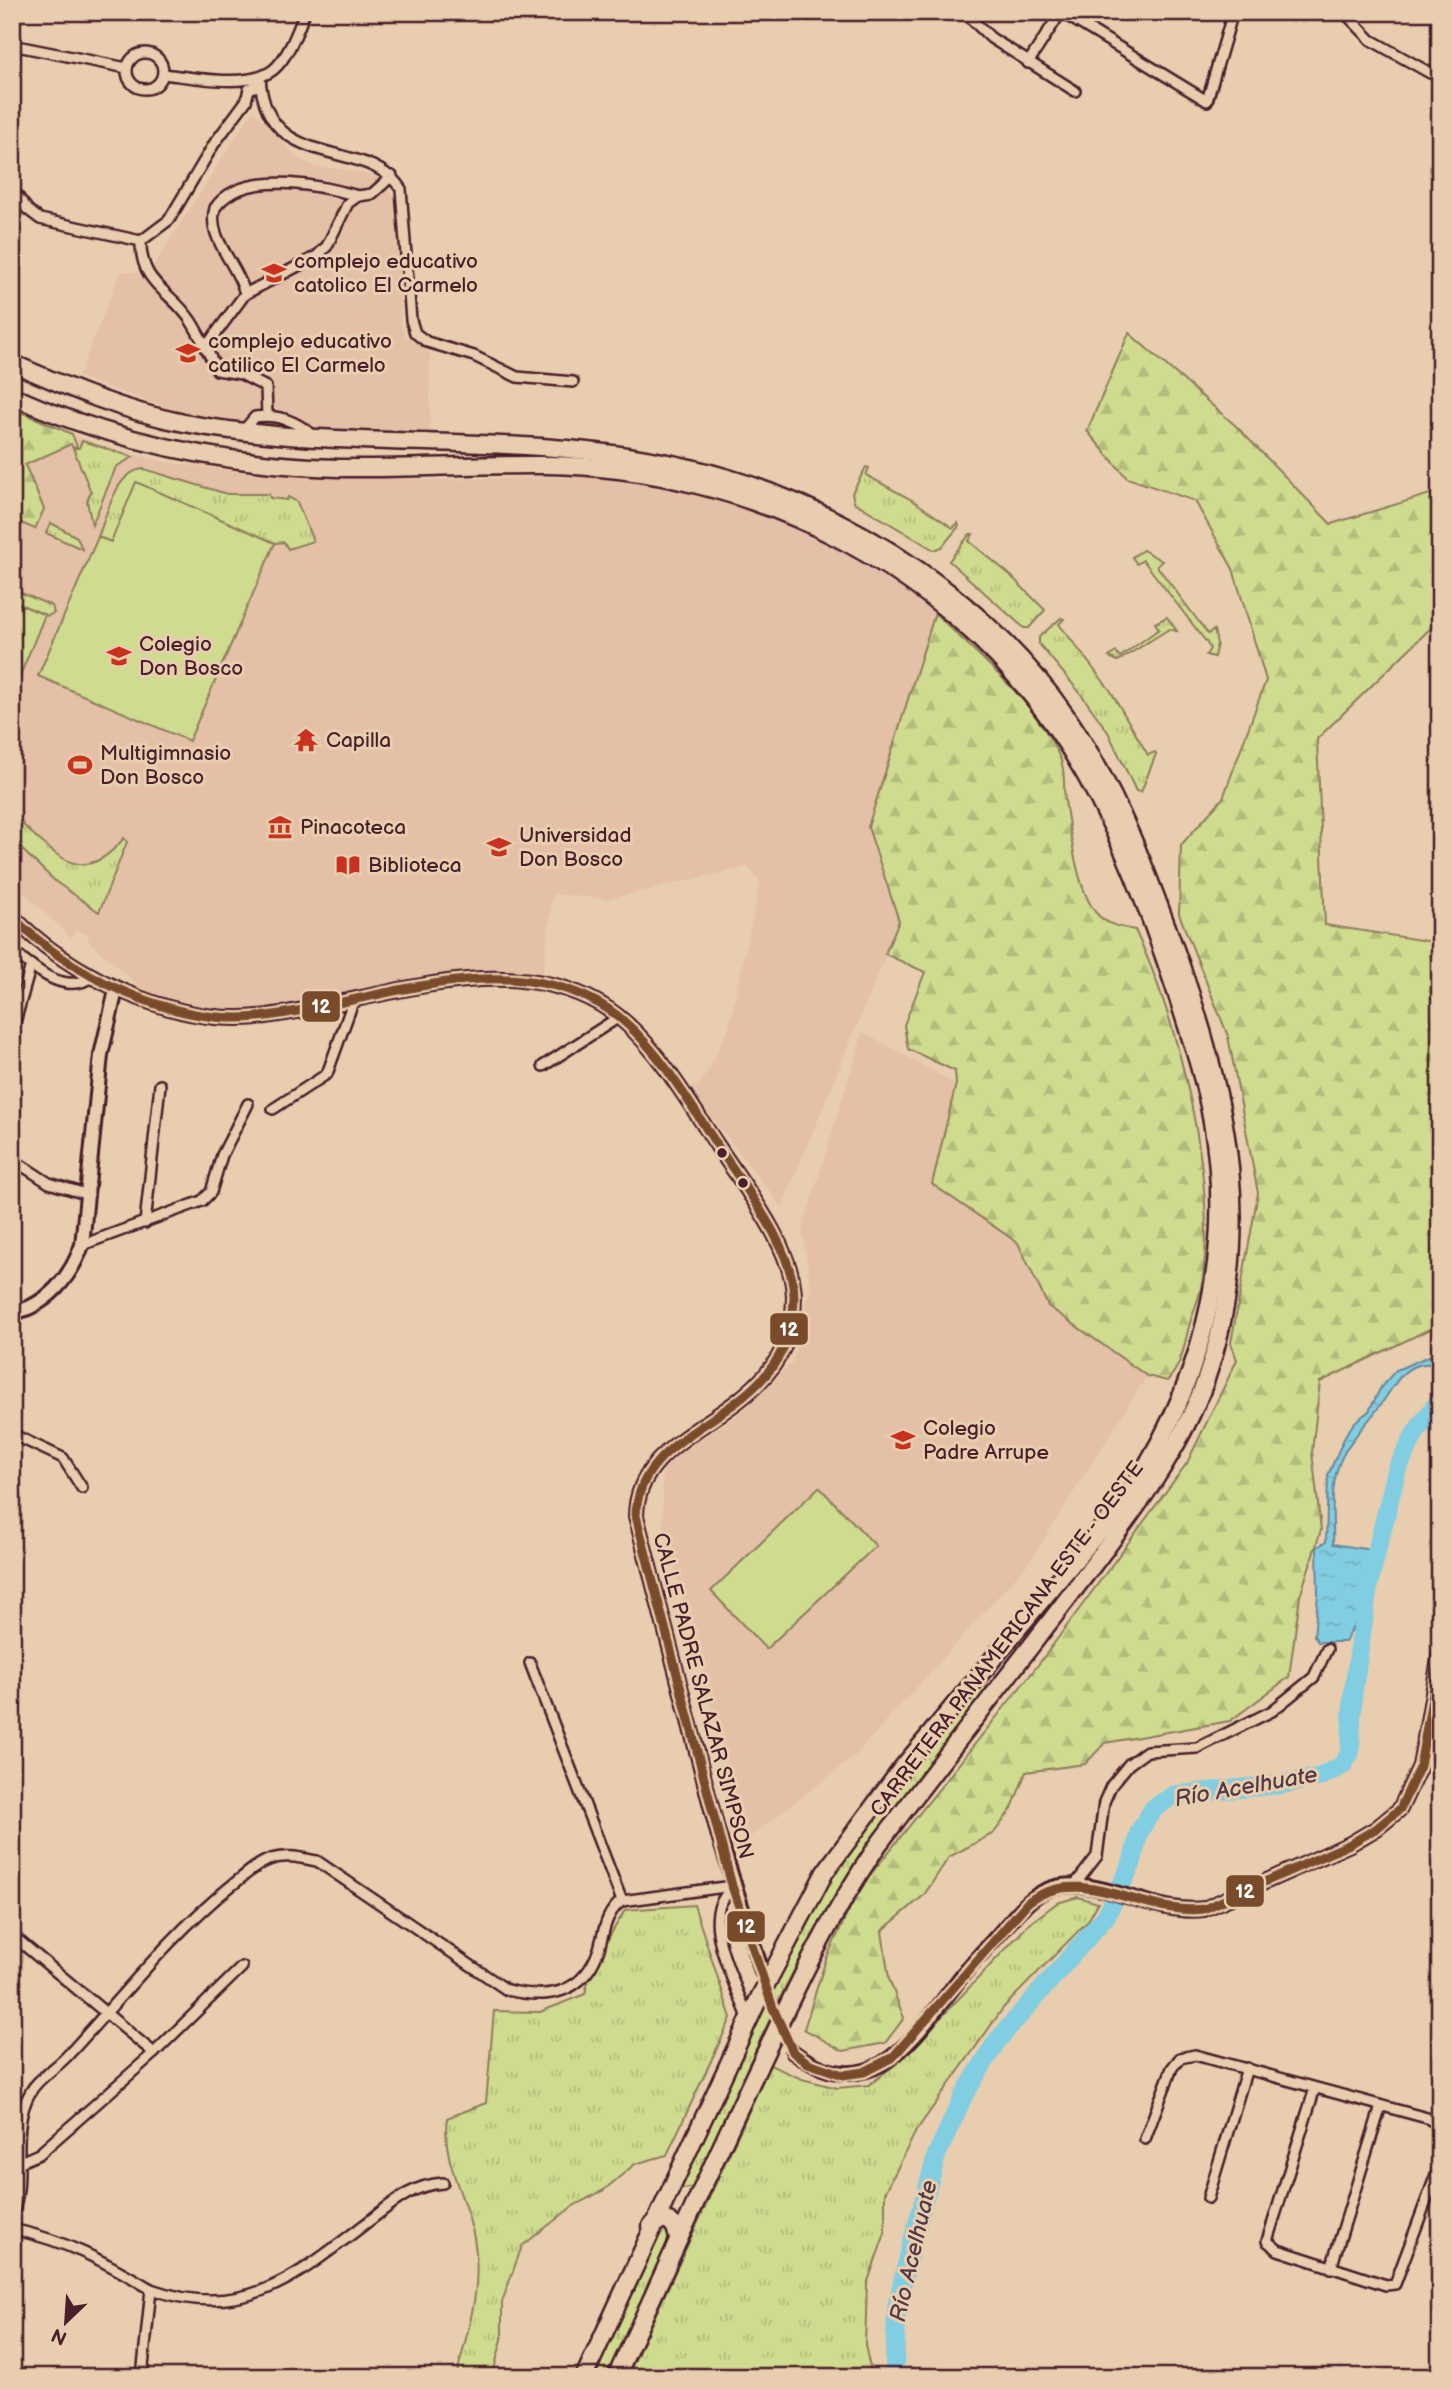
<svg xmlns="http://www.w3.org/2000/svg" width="1452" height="2389" font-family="'Balsamiq Sans',sans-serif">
<defs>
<pattern id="grass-tufts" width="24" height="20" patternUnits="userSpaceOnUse" patternTransform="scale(1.75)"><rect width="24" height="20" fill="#cfdb8e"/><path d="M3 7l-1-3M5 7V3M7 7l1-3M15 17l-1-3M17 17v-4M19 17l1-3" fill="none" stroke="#b3bc7b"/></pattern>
<pattern id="forest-firs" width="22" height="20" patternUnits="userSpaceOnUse" patternTransform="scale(1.75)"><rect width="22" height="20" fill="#cfdb8e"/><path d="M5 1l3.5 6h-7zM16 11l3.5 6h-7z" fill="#b3bc7b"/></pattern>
<pattern id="water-ripples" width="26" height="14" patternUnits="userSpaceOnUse" patternTransform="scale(1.75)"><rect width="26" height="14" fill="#81cde1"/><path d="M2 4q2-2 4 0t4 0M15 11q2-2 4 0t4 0" fill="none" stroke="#71b0c1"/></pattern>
</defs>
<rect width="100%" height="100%" fill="#e8ceaf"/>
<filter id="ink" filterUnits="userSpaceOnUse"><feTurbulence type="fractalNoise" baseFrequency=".0143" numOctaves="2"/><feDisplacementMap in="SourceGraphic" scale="14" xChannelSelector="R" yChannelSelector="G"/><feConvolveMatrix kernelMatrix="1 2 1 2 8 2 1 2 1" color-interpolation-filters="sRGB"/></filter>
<g filter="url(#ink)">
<!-- built -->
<g fill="#e4c0a7">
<path d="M253,110L297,157L315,167L344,169L377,177L399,201L401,323L405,336L430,353V435L319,432L231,422L178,412L78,377L121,271L148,274Z"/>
<path d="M12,407L20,415L112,449L166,462L228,470L429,480L589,477L649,484L709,497L759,510L841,548L871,566L935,613L868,827L900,921L782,1207L690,1090L700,1083L713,1062L729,1027L760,882L748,867L607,899L553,894L542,977L376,991L252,1013L197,1009L151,997L87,940L89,935L76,929L72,938L12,882Z"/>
<path d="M863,1032L956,1084L932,1185L1018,1243L1048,1306L1147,1376L1031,1560L853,1758L746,1840L663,1525V1463L735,1417L792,1363L811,1288L802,1230Z"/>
</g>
<!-- grass -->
<g fill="url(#grass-tufts)" stroke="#8c7d5c" stroke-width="2">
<path d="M82,441L133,457L116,467L92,525L87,501L91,492L73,448H79Z"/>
<path d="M866,467L869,468L866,475L912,500L953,528L958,523L959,526L942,547L934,550L854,502L852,493Z"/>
<path d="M144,469L227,494H269L270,498L287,500L288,497L297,502L313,541L288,549L284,542L275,543L137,483L111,542L98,537C107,515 116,470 144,469Z"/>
<path d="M51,523L77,537L82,549L46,533Z"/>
<path d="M970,534H973L969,541L1009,574L1045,610L1029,628H1024L949,561Z"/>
<path d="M1143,550L1162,561L1157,566L1208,634L1214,630L1217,644L1214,657L1206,655L1210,649L1207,643L1143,560L1137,564L1132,557Z"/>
<path d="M12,589L52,606L54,613L48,616L12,601Z"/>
<path d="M1167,617L1177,631L1169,629L1118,661L1109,657L1116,652L1120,657L1159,629L1155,623Z"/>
<path d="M1061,618L1064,619L1059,624L1110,690L1148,755L1155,752L1156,754L1141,792L1136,791L1108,732L1081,694L1039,644V637Z"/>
<path d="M12,815C53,850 79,893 124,838L127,842L99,912L56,882L12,840Z"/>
<path d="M982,1685L989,1689C936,1760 878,1829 831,1904C777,1993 737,2093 694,2187L684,2189L681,2186L741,2048L838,1863L884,1801Z"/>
<path d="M1078,1897L1098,1903L1088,1921L1004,2007L916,2131L885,2193V2233L867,2284L865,2345L872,2377H627L770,2065L802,2079L837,2088L869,2085L901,2060L1029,1924L1057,1903Z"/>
<path d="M694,1905L731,2018L667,2155L635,2164L604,2190L573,2206L522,2246L502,2302V2339L492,2377H456C468,2331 483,2286 474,2238C466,2197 441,2161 447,2118L486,2103L494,2011L540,2012L585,1994L591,1968L625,1910Z"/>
<path d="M662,2227L667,2228L671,2236L610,2377H591Z"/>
</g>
<!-- forest -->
<g fill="url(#forest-firs)" stroke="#8c7d5c" stroke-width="2">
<path d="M1129,333L1236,426L1331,524L1440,491V619L1317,739L1325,925L1440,943V1295L1436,1326L1320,1382L1312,1452L1321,1530L1300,1596L1289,1677L1230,1721L1105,1743L1085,1764L1026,1772L1012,1808L994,1833L949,1857L924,1895L882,1931L889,1979L904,2018L885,2043L843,2051L804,2029L826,1959L859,1889L1038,1665L1187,1463L1237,1360L1231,1343L1258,1193L1228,1036L1179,914L1181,845L1223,798L1266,680L1233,569L1195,501L1127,478L1087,431Z"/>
<path d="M12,408L72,434L77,447L73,448L71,444L25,465L44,509L35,529L12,519V505L18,493L12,476Z"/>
<path d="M935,613C979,657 1035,700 1060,758C1066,770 1063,788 1065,801C1070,830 1077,892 1097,914C1107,925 1120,927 1135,930C1179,1021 1218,1182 1202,1283C1200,1296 1194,1310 1190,1323C1183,1347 1184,1362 1167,1381L1147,1376L1048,1306L1018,1243L932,1184L956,1084L955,1071L908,1049L904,1025L925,972L885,954L899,921L868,827Z"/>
</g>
<!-- pitch -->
<g fill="#cfdb8e" stroke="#8c7d5c" stroke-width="2">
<path d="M136,482L275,543L189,741L38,676L98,537L111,542Z"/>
<path d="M12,601L45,615L19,678L12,675Z"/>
<path d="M819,1487L876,1546L766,1649L711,1591Z"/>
</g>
<!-- water -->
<path fill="url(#water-ripples)" stroke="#6b8798" stroke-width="2" d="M1436,1353L1440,1357V1365C1403,1357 1396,1385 1379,1407C1360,1433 1338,1449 1334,1485C1331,1504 1334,1525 1333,1544L1372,1550C1360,1584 1365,1611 1345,1642H1318L1314,1636L1318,1595L1317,1547L1326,1542L1328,1475L1346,1434L1356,1421L1369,1411L1381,1387L1396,1370Z"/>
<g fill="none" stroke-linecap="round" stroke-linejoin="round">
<!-- river -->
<path stroke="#81cde1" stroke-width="19" d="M894,2377L897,2305L913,2239L937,2154L964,2095L997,2041L1106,1916L1132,1863L1139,1832L1153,1809L1174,1795L1284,1784L1320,1777L1343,1765L1350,1753L1353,1693L1369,1583L1397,1469L1416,1432L1440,1399"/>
<!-- secondary-tunnel -->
<path stroke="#c8ab95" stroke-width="12" stroke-dasharray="12 6" stroke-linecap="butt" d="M765,1982L793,2052"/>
<!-- street casing -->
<g stroke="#4a1f2b" stroke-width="14">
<g id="street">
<path d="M964,12L991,38L1075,91"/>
<path d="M1061,12L1207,101L1233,12"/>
<path d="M1344,12L1371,40L1430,73"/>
<path d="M12,45L127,68"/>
<circle cx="145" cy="71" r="18"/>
<path d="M1028,63L1061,12"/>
<path d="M163,74C191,77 249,89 273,70C288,58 298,30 305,12"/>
<path d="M260,77C265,174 366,136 401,189L411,320L415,333L427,342L474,356L517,377L573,382"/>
<path d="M12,189L28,210L40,219L141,241L169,220L214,144L246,101L249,89L260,85"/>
<path d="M141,241C140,285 171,290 191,321C201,337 209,354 217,370L241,374L266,387L267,415"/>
<path d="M245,294C239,266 206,238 215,208C241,169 319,185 358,196"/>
<path d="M205,348L245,294L317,256L327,246L348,203L358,196L372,194L392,176"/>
<path d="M244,430L255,417C279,414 295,421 313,435"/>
<path d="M12,950C34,968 66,998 94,975"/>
<path d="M12,1033L31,965"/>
<path d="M543,1066L619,1017"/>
<path d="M273,1109L327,1074L353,1002"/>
<path d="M12,1159L49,1183L89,1195"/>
<path d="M145,1223L160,1085"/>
<path d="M82,1245L202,1201L211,1192L222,1155L248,1104"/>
<path d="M12,1434L63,1458L82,1488"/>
<path d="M530,1663L622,1901"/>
<path d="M732,1886C728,1892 723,1898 720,1905C708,1935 738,1989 748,2018"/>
<path d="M1073,1887L1097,1856L1104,1802L1111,1786L1129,1764L1147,1751L1197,1748L1272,1711L1314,1677L1327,1649"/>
<path d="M12,1935L154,2053"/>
<path d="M1315,2088L1267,2241L1278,2250L1386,2285L1395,2284L1440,2164"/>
<path d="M1145,2139L1172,2068L1180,2058L1195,2055L1427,2118L1440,2125"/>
<path d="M18,2163L39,2154L154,2053L242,1967"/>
<path d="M1208,2198L1247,2068"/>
<path d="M12,2215C28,2176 8,2130 31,2091C39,2077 58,2067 69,2054C122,1997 170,1935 231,1886C243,1877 256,1864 271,1859C287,1854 301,1858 317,1861L507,1990C549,2000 584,1994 599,1949C604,1931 606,1912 622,1901L732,1886"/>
<path d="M12,2229C67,2241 104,2261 151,2289L142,2377"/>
<path d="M1331,2268L1381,2106"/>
<path d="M151,2289C248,2323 300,2273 373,2218C396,2200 414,2185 443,2183"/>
</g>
</g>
<!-- secondary casing -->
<g stroke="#4a1f2b" stroke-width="18">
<g id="secondary">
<path d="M12,916C68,975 174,1026 258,1017C366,1006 498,945 600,1004C649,1032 686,1098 717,1145C743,1185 793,1247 794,1296C794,1424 637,1417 636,1516L718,1833L762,1972"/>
<path d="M12,1313C47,1306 71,1277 82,1245L101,1055L116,990"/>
<path d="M793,2052C872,2109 913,2039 958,1981C973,1961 991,1944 1007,1925C1019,1912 1030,1897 1047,1890C1093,1871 1151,1916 1204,1909L1350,1844L1377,1828L1400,1809L1420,1766L1440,1654"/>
</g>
</g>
<!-- highway casing -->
<g stroke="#4a1f2b" stroke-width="21">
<g id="highway">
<path d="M12,363C69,388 123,411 184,423C364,456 551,425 728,478C862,518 990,604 1069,720C1119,794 1150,879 1180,963C1229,1102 1256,1235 1206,1379C1177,1460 1122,1527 1071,1594C1007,1678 941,1761 878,1845C830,1915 795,1990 759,2066C710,2169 664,2273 616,2377"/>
<path d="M12,396C117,443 224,465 339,468C408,469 478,464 547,465C746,468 942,563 1056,728C1112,809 1147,904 1178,998C1191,1039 1205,1080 1212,1122C1236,1259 1200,1394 1120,1506L902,1768L825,1872L759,1998L584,2377"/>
<path d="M651,2226L663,2219C674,2221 676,2228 678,2239"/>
</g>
</g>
<!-- street -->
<use href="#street" stroke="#e8ceaf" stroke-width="9"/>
<!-- secondary -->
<use href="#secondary" stroke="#e8ceaf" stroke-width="12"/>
<!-- highway -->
<use href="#highway" stroke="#e8ceaf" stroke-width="16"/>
<!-- bus-1 casing -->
<g stroke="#e8ceaf" stroke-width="14">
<path id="bus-1" d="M12,916C68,975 174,1026 258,1017C366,1006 498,945 600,1004C649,1032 686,1098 717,1145C743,1185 793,1247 794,1296C794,1424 637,1417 636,1516L732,1886L773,2008L793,2052L808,2063L843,2075L864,2072L893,2057L1028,1902C1083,1862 1143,1917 1204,1909L1350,1844L1377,1828L1400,1809L1420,1766L1440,1654"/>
</g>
<!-- bus-1 -->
<use href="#bus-1" stroke="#7a4b2a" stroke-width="9"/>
</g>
</g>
<!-- icons -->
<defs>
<g id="school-bare" transform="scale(1.89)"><path d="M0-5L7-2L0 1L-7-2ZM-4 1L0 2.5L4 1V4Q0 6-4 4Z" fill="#c8321e" stroke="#e8ceaf" stroke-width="2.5" paint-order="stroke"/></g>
<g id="temple-bare" transform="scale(1.89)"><path d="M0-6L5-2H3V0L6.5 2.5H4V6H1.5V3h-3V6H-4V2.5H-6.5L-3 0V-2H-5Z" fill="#c8321e" stroke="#e8ceaf" stroke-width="2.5" paint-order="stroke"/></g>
<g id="stadium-bare" transform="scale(1.89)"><path d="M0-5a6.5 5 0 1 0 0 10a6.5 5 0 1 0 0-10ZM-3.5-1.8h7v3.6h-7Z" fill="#c8321e" stroke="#e8ceaf" stroke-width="2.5" paint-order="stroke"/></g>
<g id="museum-bare" transform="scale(1.89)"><path d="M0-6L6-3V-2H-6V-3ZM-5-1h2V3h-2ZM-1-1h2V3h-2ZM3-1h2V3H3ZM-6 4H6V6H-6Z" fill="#c8321e" stroke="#e8ceaf" stroke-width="2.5" paint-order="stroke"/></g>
<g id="university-bare" transform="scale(1.89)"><path d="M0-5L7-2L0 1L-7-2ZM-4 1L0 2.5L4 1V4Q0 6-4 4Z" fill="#c8321e" stroke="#e8ceaf" stroke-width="2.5" paint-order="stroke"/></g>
<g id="library-bare" transform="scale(1.89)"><path d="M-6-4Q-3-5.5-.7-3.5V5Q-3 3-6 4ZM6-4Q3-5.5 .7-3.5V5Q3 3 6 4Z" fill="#c8321e" stroke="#e8ceaf" stroke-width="2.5" paint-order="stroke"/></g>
</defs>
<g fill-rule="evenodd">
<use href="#school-bare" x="274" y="273"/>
<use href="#school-bare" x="188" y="353"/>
<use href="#school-bare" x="119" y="656"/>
<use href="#temple-bare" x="306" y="740"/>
<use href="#stadium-bare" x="80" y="765"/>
<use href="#museum-bare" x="280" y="827"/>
<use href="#university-bare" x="499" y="847"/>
<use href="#library-bare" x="348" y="865"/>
<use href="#school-bare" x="903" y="1440"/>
</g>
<!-- markers -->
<g fill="#4a1f2b" stroke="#e8ceaf" stroke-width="2.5">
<circle cx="722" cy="1153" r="6"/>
<circle cx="743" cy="1183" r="6"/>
</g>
<g text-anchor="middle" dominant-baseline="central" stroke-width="6" stroke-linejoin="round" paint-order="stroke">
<!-- poi labels -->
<g font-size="21" fill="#4a1f2b" stroke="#e8ceaf" text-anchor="start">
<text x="294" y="261">complejo educativo<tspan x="294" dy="24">catolico El Carmelo</tspan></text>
<text x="208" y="341">complejo educativo<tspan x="208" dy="24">catilico El Carmelo</tspan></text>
<text x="139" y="644">Colegio<tspan x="139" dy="24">Don Bosco</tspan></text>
<text x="326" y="740">Capilla</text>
<text x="100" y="753">Multigimnasio<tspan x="100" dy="24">Don Bosco</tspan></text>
<text x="300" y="827">Pinacoteca</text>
<text x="519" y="835">Universidad<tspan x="519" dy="24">Don Bosco</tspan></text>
<text x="368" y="865">Biblioteca</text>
<text x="923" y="1428">Colegio<tspan x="923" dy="24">Padre Arrupe</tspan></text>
</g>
<!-- street labels -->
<g font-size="21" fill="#4a1f2b" stroke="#e8ceaf">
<text transform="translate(1007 1639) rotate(-53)">CARRETERA PANAMERICANA ESTE - OESTE</text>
<text transform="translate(703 1696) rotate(75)">CALLE PADRE SALAZAR SIMPSON</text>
</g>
<!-- water labels -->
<g font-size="23" font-style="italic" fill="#523946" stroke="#e8ceaf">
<text transform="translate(1246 1787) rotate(-10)">Río Acelhuate</text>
<text transform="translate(914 2251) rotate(-77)">Río Acelhuate</text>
</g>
</g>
<g stroke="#e8ceaf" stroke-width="2.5">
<rect x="301" y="990" width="40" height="33" rx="7" fill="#7a4b2a"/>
<rect x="769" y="1312" width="40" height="34" rx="7" fill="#7a4b2a"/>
<rect x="1225" y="1874" width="40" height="34" rx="7" fill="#7a4b2a"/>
<rect x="726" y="1910" width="40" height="33" rx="7" fill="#7a4b2a"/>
</g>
<g font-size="19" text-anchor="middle" font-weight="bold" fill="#fff">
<text x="321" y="1013">12</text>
<text x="789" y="1336">12</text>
<text x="1245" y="1898">12</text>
<text x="746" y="1933">12</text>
</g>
<!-- margin -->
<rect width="1452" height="2389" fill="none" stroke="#e8ceaf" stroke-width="42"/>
<rect x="21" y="21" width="1410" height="2347" fill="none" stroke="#4a1f2b" stroke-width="2.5" filter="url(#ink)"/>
<!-- north arrow -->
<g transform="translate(66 2322) rotate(205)" stroke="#e8ceaf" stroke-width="5" paint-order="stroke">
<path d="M0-5L12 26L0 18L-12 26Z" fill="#4a1f2b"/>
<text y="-10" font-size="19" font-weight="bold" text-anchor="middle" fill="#4a1f2b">N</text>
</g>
</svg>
